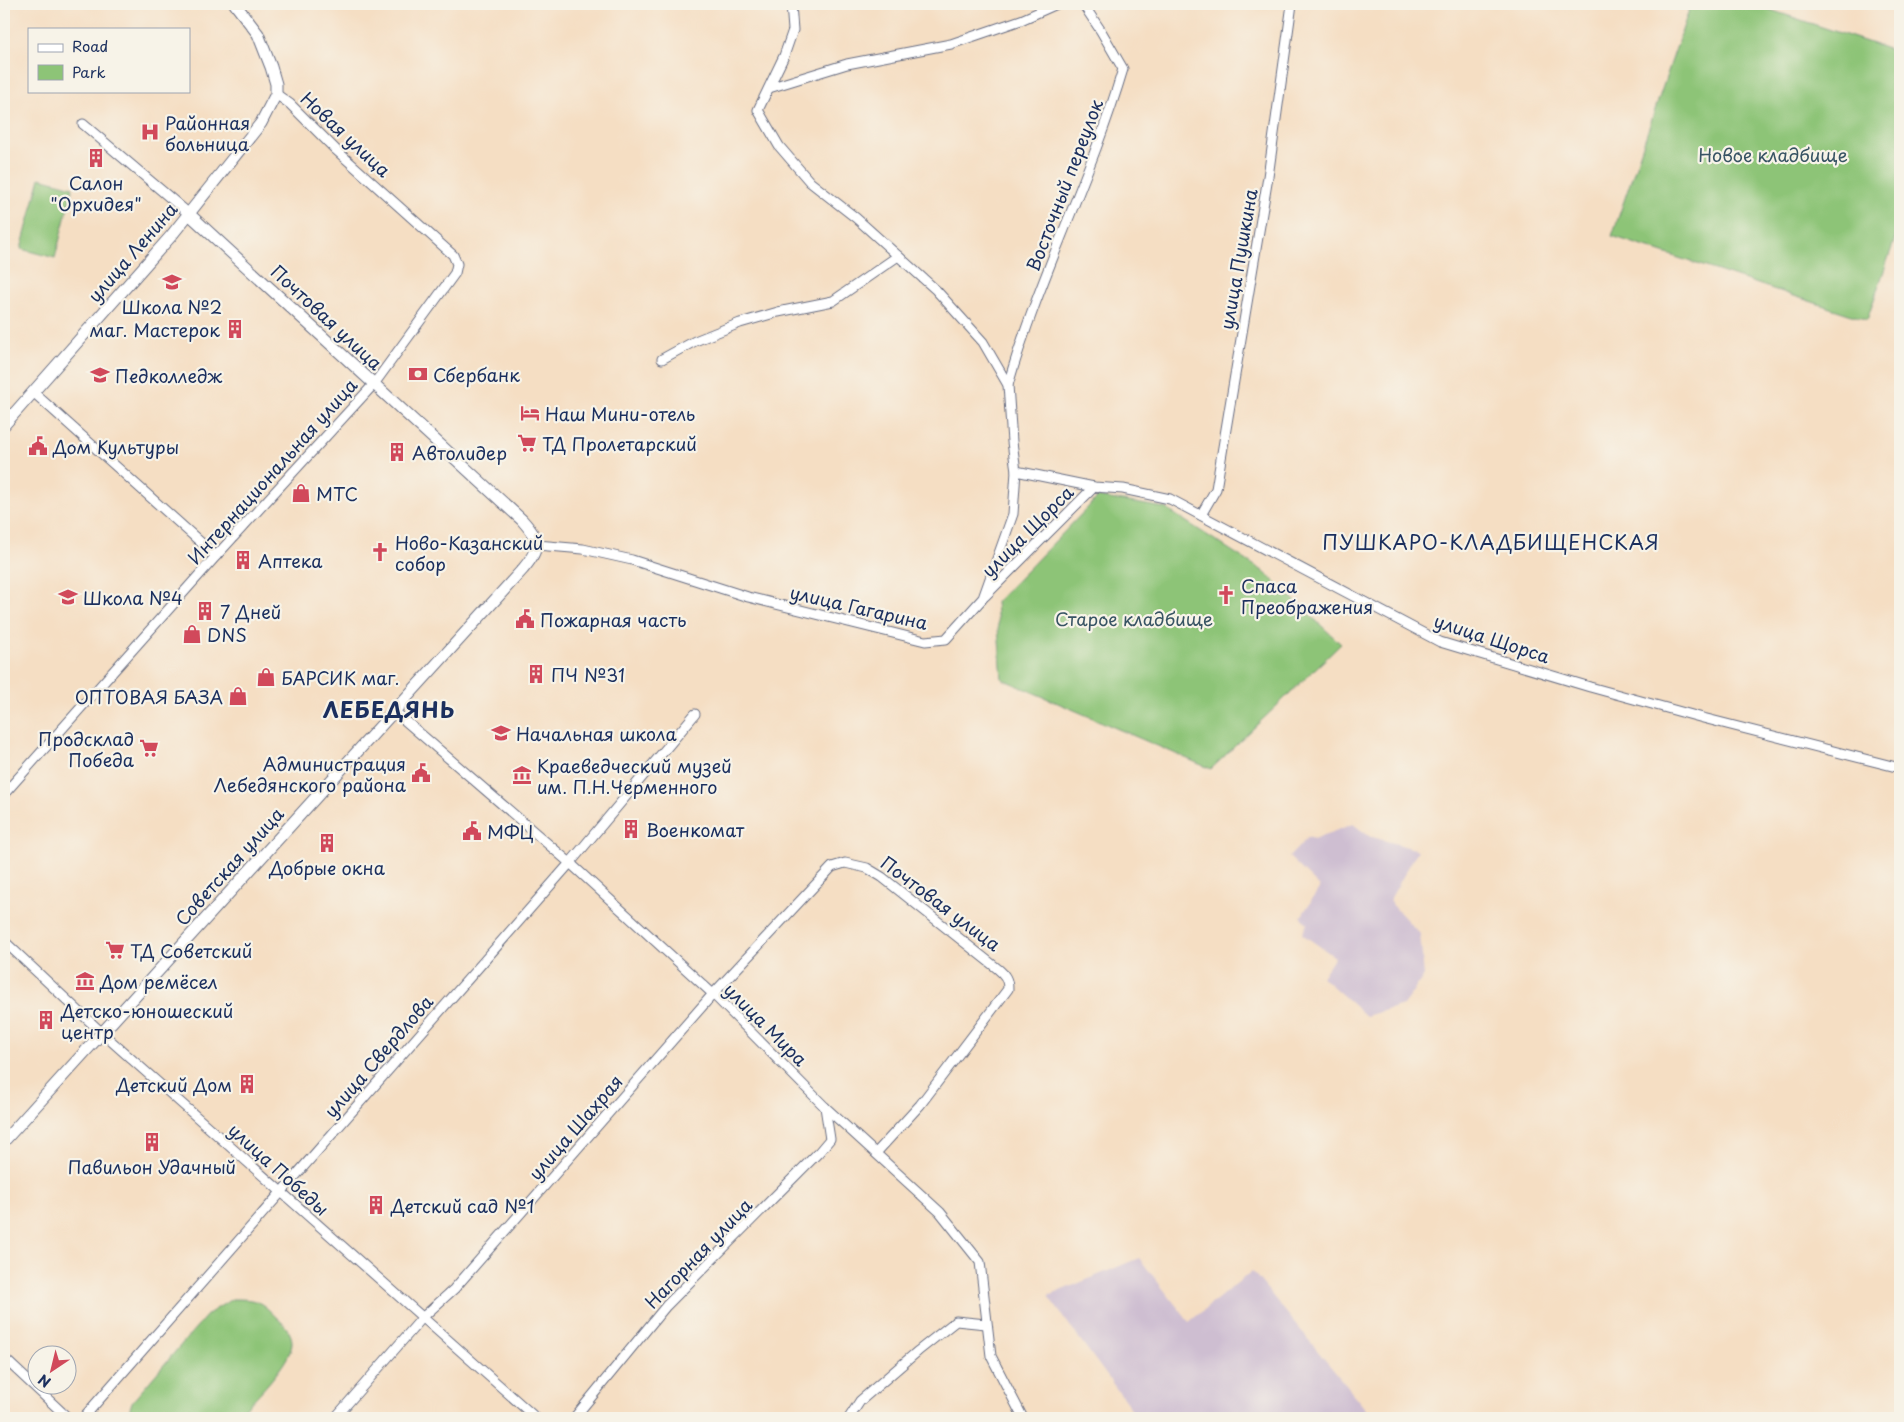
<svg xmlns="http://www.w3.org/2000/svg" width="1904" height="1422" font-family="'Playpen Sans',sans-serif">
<rect width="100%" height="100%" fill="#f7f3e8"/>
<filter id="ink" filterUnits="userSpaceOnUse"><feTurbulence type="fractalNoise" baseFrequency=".02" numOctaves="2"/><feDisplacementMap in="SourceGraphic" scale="10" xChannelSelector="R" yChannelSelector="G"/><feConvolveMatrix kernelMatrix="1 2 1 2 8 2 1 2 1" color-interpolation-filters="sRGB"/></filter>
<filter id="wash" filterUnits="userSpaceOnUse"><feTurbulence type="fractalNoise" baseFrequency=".0096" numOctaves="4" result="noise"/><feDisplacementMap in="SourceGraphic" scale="20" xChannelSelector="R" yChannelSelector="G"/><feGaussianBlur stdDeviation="1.12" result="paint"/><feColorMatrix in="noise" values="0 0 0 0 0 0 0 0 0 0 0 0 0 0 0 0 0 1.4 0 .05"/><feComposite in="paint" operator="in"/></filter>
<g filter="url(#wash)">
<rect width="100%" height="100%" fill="#f5dec3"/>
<!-- industrial -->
<g fill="#cebed1">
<path d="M1353,824L1369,836L1418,850L1389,901L1420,934L1424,976L1403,1005L1366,1016L1322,977L1335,957L1302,934L1307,924L1301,917L1320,887L1289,857L1308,837L1314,839Z"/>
<path d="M1139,1258L1189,1322L1252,1271L1372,1417L1138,1418L1048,1296Z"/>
</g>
<!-- green -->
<g fill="#8dc477" stroke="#547a6a">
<path d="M1691,4H1753L1900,53V224L1867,320L1612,236Z"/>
<path d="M40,178L73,187L55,258L21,249Z"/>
<path d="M1098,497L1165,508L1263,571L1341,644L1211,769L1002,679L996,602Z"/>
<path d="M232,1299C255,1299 260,1300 276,1317C283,1323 292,1332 292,1342C293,1362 250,1403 236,1418H127L132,1402L192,1332L208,1314Z"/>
</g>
</g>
<g filter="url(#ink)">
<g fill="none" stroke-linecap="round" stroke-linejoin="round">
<!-- minor casing -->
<g stroke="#676c81" stroke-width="11">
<g id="minor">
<path d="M769,88L847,64L951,44L1021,20L1057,4"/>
<path d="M83,124L188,213"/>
<path d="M662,359L695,341L740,323L778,312L833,301L898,256"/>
<path d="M1008,385C1039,277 1091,177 1123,69L1101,31L1083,4"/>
<path d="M33,392L216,556"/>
<path d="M1016,471L1094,487L1123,489L1170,499L1440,642L1590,687L1703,718L1900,768"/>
<path d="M1201,515L1216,489L1268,177L1292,4"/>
<path d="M537,545L583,549L632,560L748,597L925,641L946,639L983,598L1013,514L1016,471L1012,442L1008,385L983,342L936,290L856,218L810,182L779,146L758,110L784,56L793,30L791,4"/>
<path d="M985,596L1094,487"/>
<path d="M394,711L570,863L713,994L825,1107L940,1212L980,1262L991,1356L1023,1418"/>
<path d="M4,794L216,556L374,384L455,273L457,264L453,255L336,150L290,104L276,94"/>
<path d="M4,941L101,1032L536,1418"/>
<path d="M4,1358L68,1418"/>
<path d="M83,1418L570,863L695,714"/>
<path d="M335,1418L423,1317L454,1289L713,994L832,867L845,863L867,868L882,877L998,969C1005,975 1008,979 1008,989L920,1105L876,1153"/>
<path d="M574,1418L666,1306L819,1152L830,1139L825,1107"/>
<path d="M849,1418L860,1401L918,1351L956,1321L986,1324"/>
</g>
</g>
<!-- major casing -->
<g stroke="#676c81" stroke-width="13">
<g id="major">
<path d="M4,425L171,236L261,123L276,94V84L271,67L258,34L235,4"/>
<path d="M4,1141L523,569C541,548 540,540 522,520L188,213"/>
</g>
</g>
<!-- minor -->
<use href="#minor" stroke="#fff" stroke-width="9"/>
<!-- major -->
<use href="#major" stroke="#fff" stroke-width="11"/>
</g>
</g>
<!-- icons -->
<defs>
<g id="hospital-bare" transform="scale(1.5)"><path d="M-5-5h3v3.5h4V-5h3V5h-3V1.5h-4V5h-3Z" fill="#d1495b" stroke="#f7f3e8" stroke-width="2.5" paint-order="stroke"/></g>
<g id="building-bare" transform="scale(1.5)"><path d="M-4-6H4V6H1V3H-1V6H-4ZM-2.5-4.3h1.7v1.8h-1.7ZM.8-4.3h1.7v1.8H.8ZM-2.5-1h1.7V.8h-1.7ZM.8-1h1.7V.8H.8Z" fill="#d1495b" stroke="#f7f3e8" stroke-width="2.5" paint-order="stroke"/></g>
<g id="school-bare" transform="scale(1.5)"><path d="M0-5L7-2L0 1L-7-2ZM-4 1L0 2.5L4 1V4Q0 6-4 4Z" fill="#d1495b" stroke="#f7f3e8" stroke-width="2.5" paint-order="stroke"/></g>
<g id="bank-bare" transform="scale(1.5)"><path d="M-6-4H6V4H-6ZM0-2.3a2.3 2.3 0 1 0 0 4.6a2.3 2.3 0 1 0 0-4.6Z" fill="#d1495b" stroke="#f7f3e8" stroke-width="2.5" paint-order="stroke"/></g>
<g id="university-bare" transform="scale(1.5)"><path d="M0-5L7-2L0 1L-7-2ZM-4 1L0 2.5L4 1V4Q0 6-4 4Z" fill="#d1495b" stroke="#f7f3e8" stroke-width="2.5" paint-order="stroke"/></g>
<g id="hotel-bare" transform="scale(1.5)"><path d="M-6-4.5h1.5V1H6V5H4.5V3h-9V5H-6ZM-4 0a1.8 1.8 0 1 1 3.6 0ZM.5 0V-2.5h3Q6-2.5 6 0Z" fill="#d1495b" stroke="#f7f3e8" stroke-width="2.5" paint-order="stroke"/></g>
<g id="supermarket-bare" transform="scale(1.5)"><path d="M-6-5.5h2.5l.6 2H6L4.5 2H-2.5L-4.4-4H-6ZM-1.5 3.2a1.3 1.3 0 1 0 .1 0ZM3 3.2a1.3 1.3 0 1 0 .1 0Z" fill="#d1495b" stroke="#f7f3e8" stroke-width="2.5" paint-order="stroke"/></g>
<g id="civic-bare" transform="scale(1.5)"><path d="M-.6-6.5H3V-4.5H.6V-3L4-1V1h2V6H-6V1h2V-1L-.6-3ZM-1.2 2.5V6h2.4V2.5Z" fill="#d1495b" stroke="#f7f3e8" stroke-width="2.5" paint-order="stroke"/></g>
<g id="shop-bare" transform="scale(1.5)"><path d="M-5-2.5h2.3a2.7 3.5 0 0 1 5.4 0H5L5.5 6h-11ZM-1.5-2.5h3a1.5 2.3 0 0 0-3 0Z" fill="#d1495b" stroke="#f7f3e8" stroke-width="2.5" paint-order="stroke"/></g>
<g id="church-bare" transform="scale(1.5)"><path d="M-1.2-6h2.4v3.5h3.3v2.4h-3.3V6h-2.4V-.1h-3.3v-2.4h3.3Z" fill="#d1495b" stroke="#f7f3e8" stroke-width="2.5" paint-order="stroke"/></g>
<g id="museum-bare" transform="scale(1.5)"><path d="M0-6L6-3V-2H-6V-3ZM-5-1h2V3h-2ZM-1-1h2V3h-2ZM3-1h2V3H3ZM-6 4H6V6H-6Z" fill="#d1495b" stroke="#f7f3e8" stroke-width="2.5" paint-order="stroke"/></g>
</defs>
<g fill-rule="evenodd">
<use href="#hospital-bare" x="150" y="132"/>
<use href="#building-bare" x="96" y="158"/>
<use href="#school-bare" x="172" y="282"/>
<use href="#building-bare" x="235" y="329"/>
<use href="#bank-bare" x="418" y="374"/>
<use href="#university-bare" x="100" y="375"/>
<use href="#hotel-bare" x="530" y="413"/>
<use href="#supermarket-bare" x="527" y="443"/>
<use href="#civic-bare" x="38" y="446"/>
<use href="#building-bare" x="397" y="452"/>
<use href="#shop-bare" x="301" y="493"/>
<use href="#church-bare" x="380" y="552"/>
<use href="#building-bare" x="243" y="560"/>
<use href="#church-bare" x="1226" y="595"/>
<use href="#school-bare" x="68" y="597"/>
<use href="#building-bare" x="205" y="611"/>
<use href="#civic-bare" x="525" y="619"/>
<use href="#shop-bare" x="192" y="634"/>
<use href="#building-bare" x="536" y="674"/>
<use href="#shop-bare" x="266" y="677"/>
<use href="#shop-bare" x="238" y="696"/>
<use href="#school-bare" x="501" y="733"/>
<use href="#supermarket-bare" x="149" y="748"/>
<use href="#civic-bare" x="421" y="773"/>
<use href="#museum-bare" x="522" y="775"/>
<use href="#building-bare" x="631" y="829"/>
<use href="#civic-bare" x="472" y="831"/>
<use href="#building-bare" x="327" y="843"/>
<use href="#supermarket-bare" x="115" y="950"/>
<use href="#museum-bare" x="85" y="981"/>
<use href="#building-bare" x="46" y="1020"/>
<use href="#building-bare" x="247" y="1084"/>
<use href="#building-bare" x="152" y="1142"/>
<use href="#building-bare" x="376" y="1205"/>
</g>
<g text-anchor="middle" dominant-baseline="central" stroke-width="4.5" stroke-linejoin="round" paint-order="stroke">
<!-- poi labels -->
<g font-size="18" fill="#1b2f5e" stroke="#f7f3e8" text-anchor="start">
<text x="165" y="122">Районная<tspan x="165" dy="21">больница</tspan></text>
<text x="96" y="182" text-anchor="middle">Салон<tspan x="96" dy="21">"Орхидея"</tspan></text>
<text x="172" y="306" text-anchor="middle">Школа №2</text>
<text x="220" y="329" text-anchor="end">маг. Мастерок</text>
<text x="433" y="374">Сбербанк</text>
<text x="115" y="375">Педколледж</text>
<text x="545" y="413">Наш Мини-отель</text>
<text x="542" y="443">ТД Пролетарский</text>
<text x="53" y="446">Дом Культуры</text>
<text x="412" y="452">Автолидер</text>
<text x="316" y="493">МТС</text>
<text x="395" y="542">Ново-Казанский<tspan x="395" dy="21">собор</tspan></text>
<text x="258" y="560">Аптека</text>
<text x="1241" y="585">Спаса<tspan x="1241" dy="21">Преображения</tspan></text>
<text x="83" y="597">Школа №4</text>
<text x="220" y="611">7 Дней</text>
<text x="540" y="619">Пожарная часть</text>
<text x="207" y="634">DNS</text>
<text x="551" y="674">ПЧ №31</text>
<text x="281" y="677">БАРСИК маг.</text>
<text x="223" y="696" text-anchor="end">ОПТОВАЯ БАЗА</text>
<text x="516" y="733">Начальная школа</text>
<text x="134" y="738" text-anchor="end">Продсклад<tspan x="134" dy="21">Победа</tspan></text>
<text x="406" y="763" text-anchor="end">Администрация<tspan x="406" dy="21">Лебедянского района</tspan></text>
<text x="537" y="765">Краеведческий музей<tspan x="537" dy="21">им. П.Н.Черменного</tspan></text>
<text x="646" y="829">Военкомат</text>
<text x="487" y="831">МФЦ</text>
<text x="327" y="867" text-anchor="middle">Добрые окна</text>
<text x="130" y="950">ТД Советский</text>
<text x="100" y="981">Дом ремёсел</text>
<text x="61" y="1010">Детско-юношеский<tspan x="61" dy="21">центр</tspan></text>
<text x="232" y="1084" text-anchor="end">Детский Дом</text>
<text x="152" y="1166" text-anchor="middle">Павильон Удачный</text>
<text x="391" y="1205">Детский сад №1</text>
</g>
<!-- street labels -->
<g font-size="18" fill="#1b2f5e" stroke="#f7f3e8">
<text transform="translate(346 134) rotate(43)">Новая улица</text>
<text transform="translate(1064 185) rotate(-69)">Восточный переулок</text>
<text transform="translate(132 252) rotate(-49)">улица Ленина</text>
<text transform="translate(1238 259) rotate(-80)">улица Пушкина</text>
<text transform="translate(327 317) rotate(43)">Почтовая улица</text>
<text transform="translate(272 471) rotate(-48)">Интернациональная улица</text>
<text transform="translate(1027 531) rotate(-45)">улица Щорса</text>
<text transform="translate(859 607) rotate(13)">улица Гагарина</text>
<text transform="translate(1492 638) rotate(18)">улица Щорса</text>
<text transform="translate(229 866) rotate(-48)">Советская улица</text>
<text transform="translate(941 903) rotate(37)">Почтовая улица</text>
<text transform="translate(766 1024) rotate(45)">улица Мира</text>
<text transform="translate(378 1056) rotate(-49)">улица Свердлова</text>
<text transform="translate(575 1127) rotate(-49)">улица Шахрая</text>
<text transform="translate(279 1169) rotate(42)">улица Победы</text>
<text transform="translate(698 1253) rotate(-46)">Нагорная улица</text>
</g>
<!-- park labels -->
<g font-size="18" fill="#385464" stroke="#f7f3e8">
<text x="1773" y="154">Новое кладбище</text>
<text x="1134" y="618">Старое кладбище</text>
</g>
<!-- quarter labels -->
<g font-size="20" letter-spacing="1" fill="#1b2f5e" stroke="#f7f3e8">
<text x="1491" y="542">ПУШКАРО-КЛАДБИЩЕНСКАЯ</text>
</g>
<!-- district labels -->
<g font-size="22" font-weight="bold" letter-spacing="1" fill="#1b2f5e" stroke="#f7f3e8">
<text x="389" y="708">ЛЕБЕДЯНЬ</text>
</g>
</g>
<!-- margin -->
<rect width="1904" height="1422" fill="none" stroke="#f7f3e8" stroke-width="20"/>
<!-- legend -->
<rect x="28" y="28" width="162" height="65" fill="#f7f3e8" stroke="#9fa5b1"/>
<rect x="38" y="44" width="25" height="8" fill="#ffffff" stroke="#9fa5b1"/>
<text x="72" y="52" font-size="15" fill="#1b2f5e">Road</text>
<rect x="38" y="65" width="25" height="15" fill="#8dc477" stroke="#9fa5b1"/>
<text x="72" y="78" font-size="15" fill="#1b2f5e">Park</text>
<!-- north arrow -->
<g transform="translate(52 1370) rotate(215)"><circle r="24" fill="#f7f3e8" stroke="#9fa5b1"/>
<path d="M0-4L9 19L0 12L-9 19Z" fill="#d1495b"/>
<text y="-8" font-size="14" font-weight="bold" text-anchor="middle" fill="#1b2f5e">N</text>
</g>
</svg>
